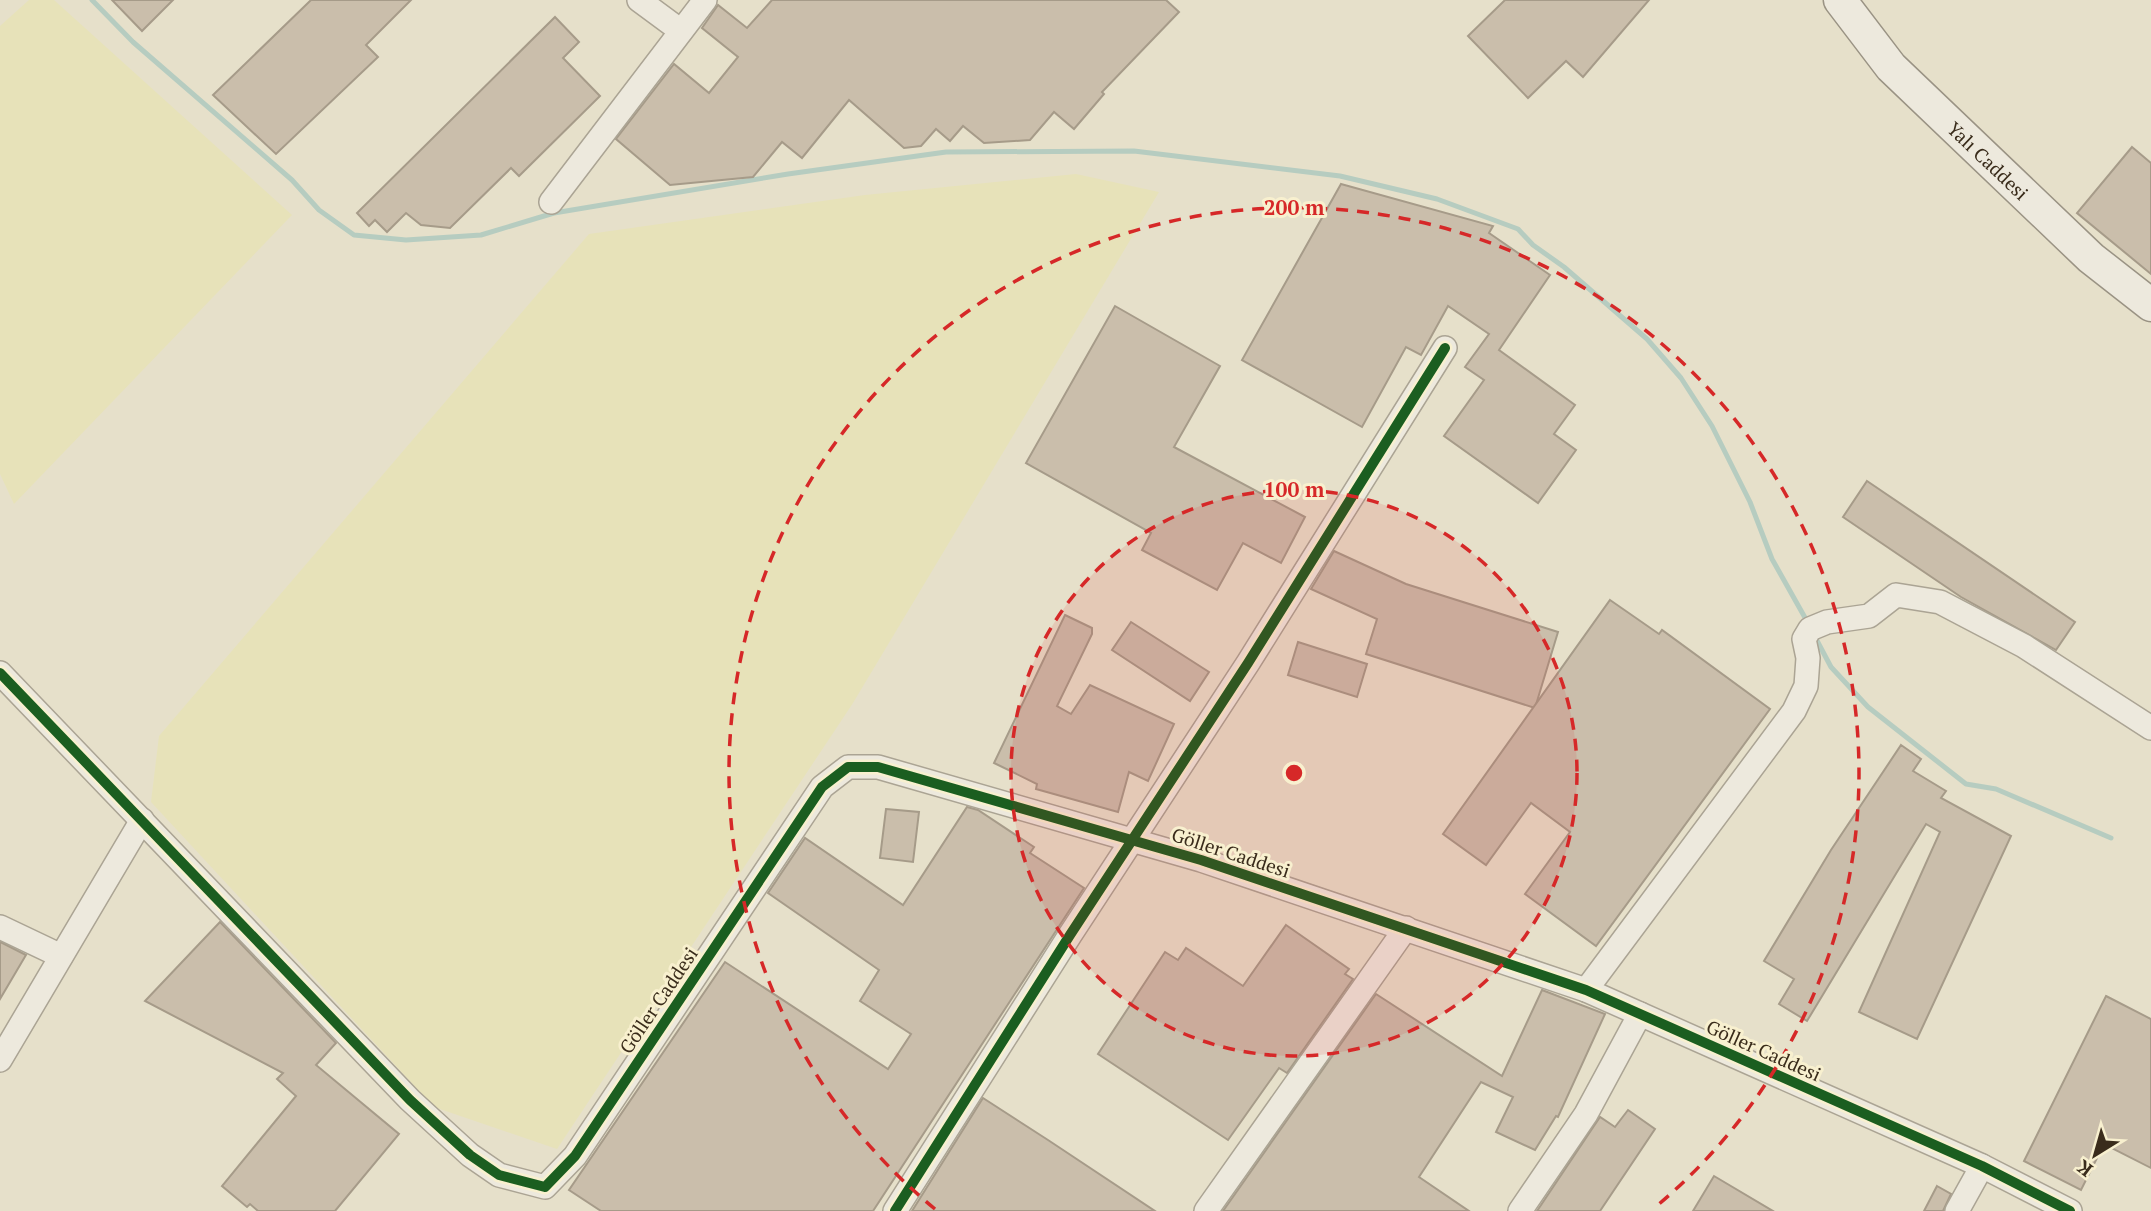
<svg xmlns="http://www.w3.org/2000/svg" width="2151" height="1211" font-family="'PT Serif',serif">
<rect width="100%" height="100%" fill="#e6e0ca"/>
<!-- farmland -->
<g fill="#e7e2b9">
<path d="M29,0H54L292,215L14,504L0,474V26Z"/>
<path d="M1076,174L1159,192L853,703L557,1149L434,1107L151,802L159,736L589,234L865,195Z"/>
</g>
<g fill="none" stroke-linecap="round" stroke-linejoin="round">
<!-- stream -->
<g stroke="#b6ccc0" stroke-width="5">
<path d="M92,0L133,42L292,180L319,210L354,235L406,240L481,235L554,213L788,174L946,152L1134,151L1340,176L1437,199L1518,229L1533,245L1564,267L1647,339L1681,378L1712,426L1750,502L1772,559L1808,623"/>
<path d="M1814,635L1831,667L1868,707L1966,784L1996,789L2111,838"/>
</g>
</g>
<!-- building -->
<g fill="#cabeab" stroke="#a69b89" stroke-width="2">
<path d="M112,0H173L142,31Z"/>
<path d="M311,0H411L366,45L378,57L276,154L213,95Z"/>
<path d="M772,0H1166L1179,12L1102,92L1104,94L1074,129L1054,112L1030,140L984,143L963,126L950,141L936,129L921,146L904,148L849,100L802,158L782,142L753,177L670,185L616,139L674,64L709,93L738,57L702,28L718,5L747,28Z"/>
<path d="M1505,0H1649L1583,77L1566,61L1528,98L1468,36Z"/>
<path d="M555,17L579,42L563,58L600,96L519,176L511,168L450,228L421,225L406,213L387,232L375,220L369,226L357,213Z"/>
<path d="M2132,147L2151,163V274L2077,213Z"/>
<path d="M1341,184L1493,226L1489,233L1550,275L1499,350L1575,405L1554,434L1576,450L1538,503L1444,436L1484,380L1465,367L1489,334L1448,306L1421,355L1406,347L1362,427L1242,360Z"/>
<path d="M1115,306L1220,366L1174,447L1305,517L1281,563L1243,543L1217,590L1142,550L1151,533L1026,463Z"/>
<path d="M1867,481L2075,622L2056,650L1961,597L1843,517Z"/>
<path d="M1334,551L1406,584L1558,632L1535,708L1366,654L1377,619L1311,589Z"/>
<path d="M1610,600L1659,634L1662,630L1770,709L1596,946L1525,894L1570,832L1531,803L1486,865L1443,834Z"/>
<path d="M1065,615L1092,628V634L1057,706L1071,714L1090,685L1174,724L1148,781L1129,772L1118,812L1036,789L1037,784L994,763Z"/>
<path d="M1131,622L1209,672L1190,701L1112,650Z"/>
<path d="M1298,642L1367,664L1357,697L1288,675Z"/>
<path d="M1901,745L1921,759L1913,771L1946,791L1941,798L2011,836L1917,1039L1859,1012L1940,832L1926,824L1807,1021L1779,1004L1794,979L1764,961L1831,850Z"/>
<path d="M967,807L978,810L1034,847L1030,853L1084,888L873,1211H601L569,1190L725,962L888,1069L911,1034L860,1001L879,970L768,893L805,838L903,905Z"/>
<path d="M886,809L919,812L913,862L880,858Z"/>
<path d="M220,922L336,1043L316,1065L399,1134L335,1211H258L250,1204L247,1207L222,1186L296,1096L277,1079L283,1073L145,1001Z"/>
<path d="M1286,925L1349,969L1345,974L1353,979L1287,1073L1279,1068L1228,1140L1098,1054L1165,952L1178,960L1186,948L1243,986Z"/>
<path d="M0,942L26,955L0,999Z"/>
<path d="M1542,990L1605,1014L1558,1117L1556,1116L1535,1150L1496,1132L1513,1097L1481,1082L1419,1177L1469,1211H1223L1376,994L1502,1076Z"/>
<path d="M2106,996L2151,1019V1168L2104,1144L2081,1190L2024,1161Z"/>
<path d="M983,1098L1048,1140L1155,1211H912Z"/>
<path d="M1628,1110L1655,1129L1600,1211H1537L1600,1117L1615,1127Z"/>
<path d="M1714,1176L1773,1211H1693Z"/>
<path d="M1937,1186L1951,1194L1943,1211H1924Z"/>
</g>
<g fill="none" stroke-linecap="round" stroke-linejoin="round">
<!-- street casing -->
<g stroke="#aba494" stroke-width="26">
<g id="street">
<path d="M639,0L681,31"/>
<path d="M551,202L705,0"/>
<path d="M0,673L410,1100L470,1155L499,1175L545,1187L575,1156L822,787L848,767H878L1201,860L1586,990L1982,1166L2070,1211"/>
<path d="M0,927L61,956"/>
<path d="M1586,990L1794,711L1806,686L1808,658L1804,639L1810,629L1827,622L1869,616L1896,595L1940,602L2024,646L2151,728"/>
<path d="M0,1060L142,820"/>
<path d="M895,1211L1070,935L1248,663L1445,348"/>
<path d="M1206,1211L1406,928"/>
<path d="M1520,1211L1586,1114L1640,1014"/>
<path d="M1957,1211L1982,1166"/>
</g>
</g>
<!-- secondary casing -->
<g stroke="#9a9384" stroke-width="35">
<g id="secondary">
<path id="s1" d="M1840,0L1891,67L2091,258L2151,305"/>
</g>
</g>
<!-- street -->
<use href="#street" stroke="#ede9dd" stroke-width="23"/>
<!-- secondary -->
<use href="#secondary" stroke="#ede9dd" stroke-width="32"/>
<!-- cycleway casing -->
<g stroke="#f8f0cf" stroke-width="15">
<g id="cycleway">
<path d="M0,673L410,1100L470,1155L499,1175L545,1187L575,1156L822,787L848,767H878L1201,860L1586,990L1982,1166L2070,1211"/>
<path d="M895,1211L1070,935L1248,663L1445,348"/>
</g>
</g>
<!-- cycleway -->
<use href="#cycleway" stroke="#1b5e20" stroke-width="10"/>
</g>
<!-- distance rings -->
<circle cx="1294" cy="773" r="283" fill="#d62828" fill-opacity=".12"/>
<g fill="none" stroke="#d62828" stroke-width="3.5" stroke-dasharray="12 9">
<circle cx="1294" cy="773" r="283"/>
<path d="M935 1209A565 565 0 1 1 1653 1209"/>
</g>
<g text-anchor="middle" dominant-baseline="central" stroke-width="6" stroke-linejoin="round" paint-order="stroke">
<!-- street labels -->
<g font-size="19" fill="#3a2c1b" stroke="#f8f0cf">
<text stroke="none"><textPath href="#s1" startOffset="219">Yalı Caddesi</textPath></text>
<text transform="translate(1231 852) rotate(18)">Göller Caddesi</text>
<text transform="translate(658 1000) rotate(-56)">Göller Caddesi</text>
<text transform="translate(1764 1050) rotate(24)">Göller Caddesi</text>
</g>
</g>
<circle cx="1294" cy="773" r="10" fill="#d62828" stroke="#f8f0cf" stroke-width="3.5"/>
<g font-size="21" text-anchor="middle" font-weight="bold" fill="#d62828" stroke="#f8f0cf" stroke-width="6" stroke-linejoin="round" paint-order="stroke">
<text x="1294" y="215">200 m</text>
<text x="1294" y="497">100 m</text>
</g>
<!-- north arrow -->
<g transform="translate(2095 1155) rotate(217)" stroke="#f8f0cf" stroke-width="5" paint-order="stroke">
<path d="M0-5L12 26L0 18L-12 26Z" fill="#3a2c1b"/>
<text y="-10" font-size="19" font-weight="bold" text-anchor="middle" fill="#3a2c1b">K</text>
</g>
</svg>
